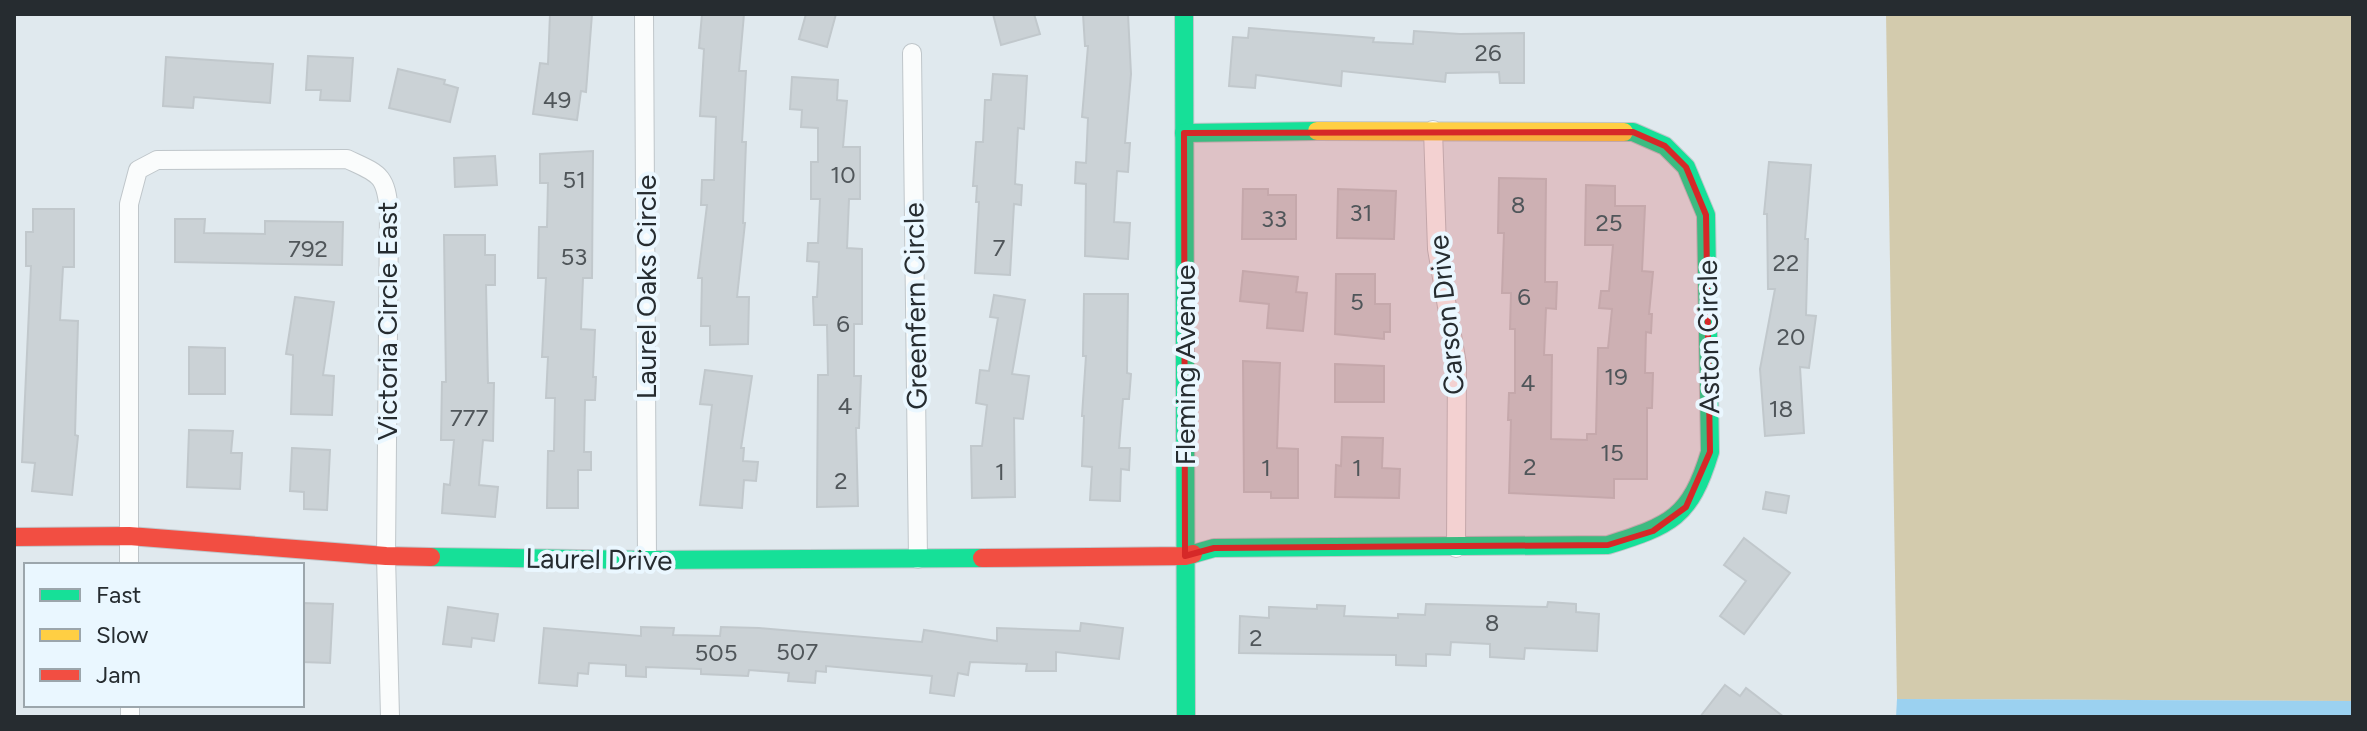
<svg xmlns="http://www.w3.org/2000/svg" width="2367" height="731" font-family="Figtree,sans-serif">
<rect width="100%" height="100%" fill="#e0e9ee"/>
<!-- green -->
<path fill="#d3cbad" d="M1886,14H2353V701L1897,699Z"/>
<!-- water -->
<path fill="#9bd1f0" d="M1897,699L2353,701V717H1896Z"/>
<!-- building -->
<g fill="#cbd2d6" stroke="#c1c8cc" stroke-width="2">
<path d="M550,14H592L586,92L581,91L577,120L533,114L540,63L548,64Z"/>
<path d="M702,14H744L739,71H746L742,142H746L743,223H745L737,297H749L748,344L710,345V326H701L702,278H698L707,205H701L702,180H714L716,117L700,116L704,49L699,48Z"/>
<path d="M806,14H836L827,47L799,39Z"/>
<path d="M993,14H1034L1040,34L1001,45Z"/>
<path d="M1083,14H1128L1131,74L1125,143H1130L1128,172L1117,171L1114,222L1130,223L1128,259L1085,256L1086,184L1075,183L1076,162L1086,163L1088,118L1082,117L1088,46H1085Z"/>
<path d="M1249,28L1374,38L1373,42L1413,44L1414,31L1460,34L1524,33V83H1500L1499,72L1446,73L1445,82L1342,71L1341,86L1256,75L1255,88L1229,86L1233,37L1248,38Z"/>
<path d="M308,56L353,58L350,101L320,100L321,90H306Z"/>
<path d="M166,57L273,64L270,103L194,97L193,108L163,106Z"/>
<path d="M398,69L445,80L444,84L458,88L450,122L389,108Z"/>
<path d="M993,74L1027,76L1024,129L1018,128L1015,184L1022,185L1021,205L1014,204L1010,275L975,273L979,202H976L977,186H973L976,142H983L985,100H991Z"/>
<path d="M792,77L838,80L837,100L847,101L843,147H860V199H849L847,248L862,249V324H854V376H861L859,428H856L858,506L817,507L818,375H828L827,325H814L813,297H817L819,262L807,261L808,243H818L820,199H811V162H818V128L801,127L802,110L790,109Z"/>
<path d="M593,151L592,278H583L581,329L595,330L593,377H596L595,400H585L584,452H591V470H578V508H547L548,451H554L555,398H546L548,357H542L546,278H538L539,227H547L548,183H540V154Z"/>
<path d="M495,156L497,185L455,187L454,158Z"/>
<path d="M1769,162L1811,165L1805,239H1808L1806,315L1816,316L1809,368L1800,367L1804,433L1765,436L1760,369L1775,289H1768L1767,214H1764Z"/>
<path d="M1499,178L1546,179L1545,282H1557L1556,309L1546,308L1544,355H1552L1551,439L1587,440V434H1596L1598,348H1608L1612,309L1599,308L1601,291H1609L1613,245H1585L1586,185L1615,186V206H1645L1642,271L1653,272L1649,314H1652L1651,333L1646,332L1645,373H1653L1652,408H1647V479H1614V498L1509,493L1511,420H1508L1509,393H1515V329H1510L1511,293H1502L1504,233H1498Z"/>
<path d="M1243,189H1268V195H1296V239H1242Z"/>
<path d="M1338,189L1396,191L1394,239L1337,238Z"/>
<path d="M33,209H74V267H63L60,320L78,321L75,435L78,436L72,495L32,491L35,463L22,462L31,266H26V232H33Z"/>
<path d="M175,219H205L204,233L265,234V221L343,222L342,265L175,262Z"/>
<path d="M444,235H485V255H495V285H486L488,383H494L493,441L483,440L479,485L498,487L495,517L442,513L444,484L450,485L454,440H441L442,382H446Z"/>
<path d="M1243,271L1298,277L1296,292L1307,293L1303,331L1267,328L1269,304L1240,301Z"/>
<path d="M1336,274H1375V304H1390V332H1384V339L1335,334Z"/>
<path d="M1084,294H1128L1127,373L1131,374L1129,399H1123L1119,448H1130L1129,470L1121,469L1120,501L1090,500L1092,467L1082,466L1084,416H1082L1086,356H1083Z"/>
<path d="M994,295L1025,300L1012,374L1029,376L1023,419L1014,418L1015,497L972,498L971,446H982L987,405L976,403L980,370L989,371L998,318L990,317Z"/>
<path d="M295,297L334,302L323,375L334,376L332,415L291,414L293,355L286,354Z"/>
<path d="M189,347L225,348V394H189Z"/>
<path d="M1243,361L1280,363L1277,448L1298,449V498H1271V492H1244Z"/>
<path d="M1335,364L1384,366V402H1335Z"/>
<path d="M705,370L752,376L741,448H744L743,461L758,462L756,481L744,480L742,508L700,505L712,405L700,404Z"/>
<path d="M189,430L233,431L231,453H242L240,489L187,487Z"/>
<path d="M1342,437L1383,438L1382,468L1400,469L1399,498L1335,497L1336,465L1341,466Z"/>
<path d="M292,448L330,450L327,510L304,509V492L290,491Z"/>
<path d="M1766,492L1789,496L1786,513L1763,509Z"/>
<path d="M1744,538L1790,573L1744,634L1720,616L1746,581L1724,565Z"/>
<path d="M1548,602L1576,604V612L1599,614L1597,651L1525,648L1524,659L1490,657V644L1451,642L1450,655L1426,654V666L1396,665V655L1239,653L1240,616L1269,618V607L1317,609V605L1345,606L1344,616L1398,618V614L1425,615L1426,604L1547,607Z"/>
<path d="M302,603L333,604L330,663L302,662Z"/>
<path d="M448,607L498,614L494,641L472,638L471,647L443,644Z"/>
<path d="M1081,623L1123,628L1119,659L1056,652V671H1026L1027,664L970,662L968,675L958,673L954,696L930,693L932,676L826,666V672L816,671L815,683L788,681L789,673L749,670L748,676L701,674V669L646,667V677L626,676V665L589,663L588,674L578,673L577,686L539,683L544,628L641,636V627L674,628L673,635L720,636L721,627L759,628L922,642L924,630L997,641V628L1080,631Z"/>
<path d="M1725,685L1740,696L1746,688L1784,717H1700Z"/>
</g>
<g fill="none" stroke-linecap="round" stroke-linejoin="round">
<!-- street casing -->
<g stroke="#bfc6ca" stroke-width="20">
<g id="street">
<path d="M644,14L647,560"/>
<path d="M912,53L918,559"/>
<path d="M1433,130L1437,249L1457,364L1456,548"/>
<path d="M129,565V204L138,170L157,160L347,159C379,174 386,174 389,212L386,556L390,717"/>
<path d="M130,705V717"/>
</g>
</g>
<!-- fast casing -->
<g stroke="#bfc6ca" stroke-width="20">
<g id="fast">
<path d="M1184,14L1186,717"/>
<path d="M1184,133L1317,131"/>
<path d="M1193,554L1214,548L1608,545C1671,525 1690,518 1710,452L1706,215L1686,167L1665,146L1633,132H1624"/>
<path d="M431,557L647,560L982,558"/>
</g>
</g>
<!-- slow casing -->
<g stroke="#bfc6ca" stroke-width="20">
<path id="slow" d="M1317,131L1624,132"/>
</g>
<!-- jam casing -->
<g stroke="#bfc6ca" stroke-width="20">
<g id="jam">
<path d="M14,537L129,536L386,556L431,557"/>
<path d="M982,558L1185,556L1193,554"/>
</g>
</g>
<!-- street -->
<use href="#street" stroke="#fafcfc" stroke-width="18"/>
<!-- fast -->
<use href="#fast" stroke="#16e098" stroke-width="18"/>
<!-- slow -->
<use href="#slow" stroke="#ffcf43" stroke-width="18"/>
<!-- jam -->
<use href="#jam" stroke="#f24e42" stroke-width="18"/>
</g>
<!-- marked area -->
<path fill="#d62828" fill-opacity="0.2" stroke="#d62828" stroke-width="6" stroke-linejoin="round" d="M1633,132L1665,146L1686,167L1706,215L1710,452L1686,507L1653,531L1608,545L1214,548L1185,556L1184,133Z"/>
<g text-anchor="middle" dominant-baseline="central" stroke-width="8" stroke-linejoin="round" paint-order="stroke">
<!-- number labels -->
<g font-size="24" fill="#50565a">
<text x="1488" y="52">26</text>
<text x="557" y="99">49</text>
<text x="843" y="174">10</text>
<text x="574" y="179">51</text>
<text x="1518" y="204">8</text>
<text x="1361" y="212">31</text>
<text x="1274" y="218">33</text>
<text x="1609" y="222">25</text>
<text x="999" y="247">7</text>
<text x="308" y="248">792</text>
<text x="574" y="256">53</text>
<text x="1786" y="262">22</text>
<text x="1524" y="296">6</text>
<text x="1357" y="301">5</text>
<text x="843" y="323">6</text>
<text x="1791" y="336">20</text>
<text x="1616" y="376">19</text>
<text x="1528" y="382">4</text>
<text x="845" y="405">4</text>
<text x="1781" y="408">18</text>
<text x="469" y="417">777</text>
<text x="1612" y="452">15</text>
<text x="1530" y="466">2</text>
<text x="1266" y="467">1</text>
<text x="1357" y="467">1</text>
<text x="1000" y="471">1</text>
<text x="841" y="480">2</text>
<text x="1492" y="622">8</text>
<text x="1256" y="637">2</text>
<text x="797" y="651">507</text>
<text x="716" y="652">505</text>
</g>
<!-- street labels -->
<g font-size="28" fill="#262c30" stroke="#eaf7ff">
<text transform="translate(646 287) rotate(-90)">Laurel Oaks Circle</text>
<text transform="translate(915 306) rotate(-91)">Greenfern Circle</text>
<text transform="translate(1446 315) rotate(-96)">Carson Drive</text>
<text transform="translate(387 321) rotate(-90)">Victoria Circle East</text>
<text transform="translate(1708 337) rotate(-91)">Aston Circle</text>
<text transform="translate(1185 365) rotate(-90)">Fleming Avenue</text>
<text transform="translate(599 559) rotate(1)">Laurel Drive</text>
</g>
</g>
<!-- border -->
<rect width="2367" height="731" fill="none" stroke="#262c30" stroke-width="32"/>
<!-- legend -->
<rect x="24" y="563" width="280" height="144" fill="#eaf7ff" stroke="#9ca6ac" stroke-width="2"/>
<rect x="40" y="589" width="40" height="12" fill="#16e098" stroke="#9ca6ac" stroke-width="2"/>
<text x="96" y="603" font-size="24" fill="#262c30">Fast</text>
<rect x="40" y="629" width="40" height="12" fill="#ffcf43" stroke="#9ca6ac" stroke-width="2"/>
<text x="96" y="643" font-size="24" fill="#262c30">Slow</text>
<rect x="40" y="669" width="40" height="12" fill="#f24e42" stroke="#9ca6ac" stroke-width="2"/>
<text x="96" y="683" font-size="24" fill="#262c30">Jam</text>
</svg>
